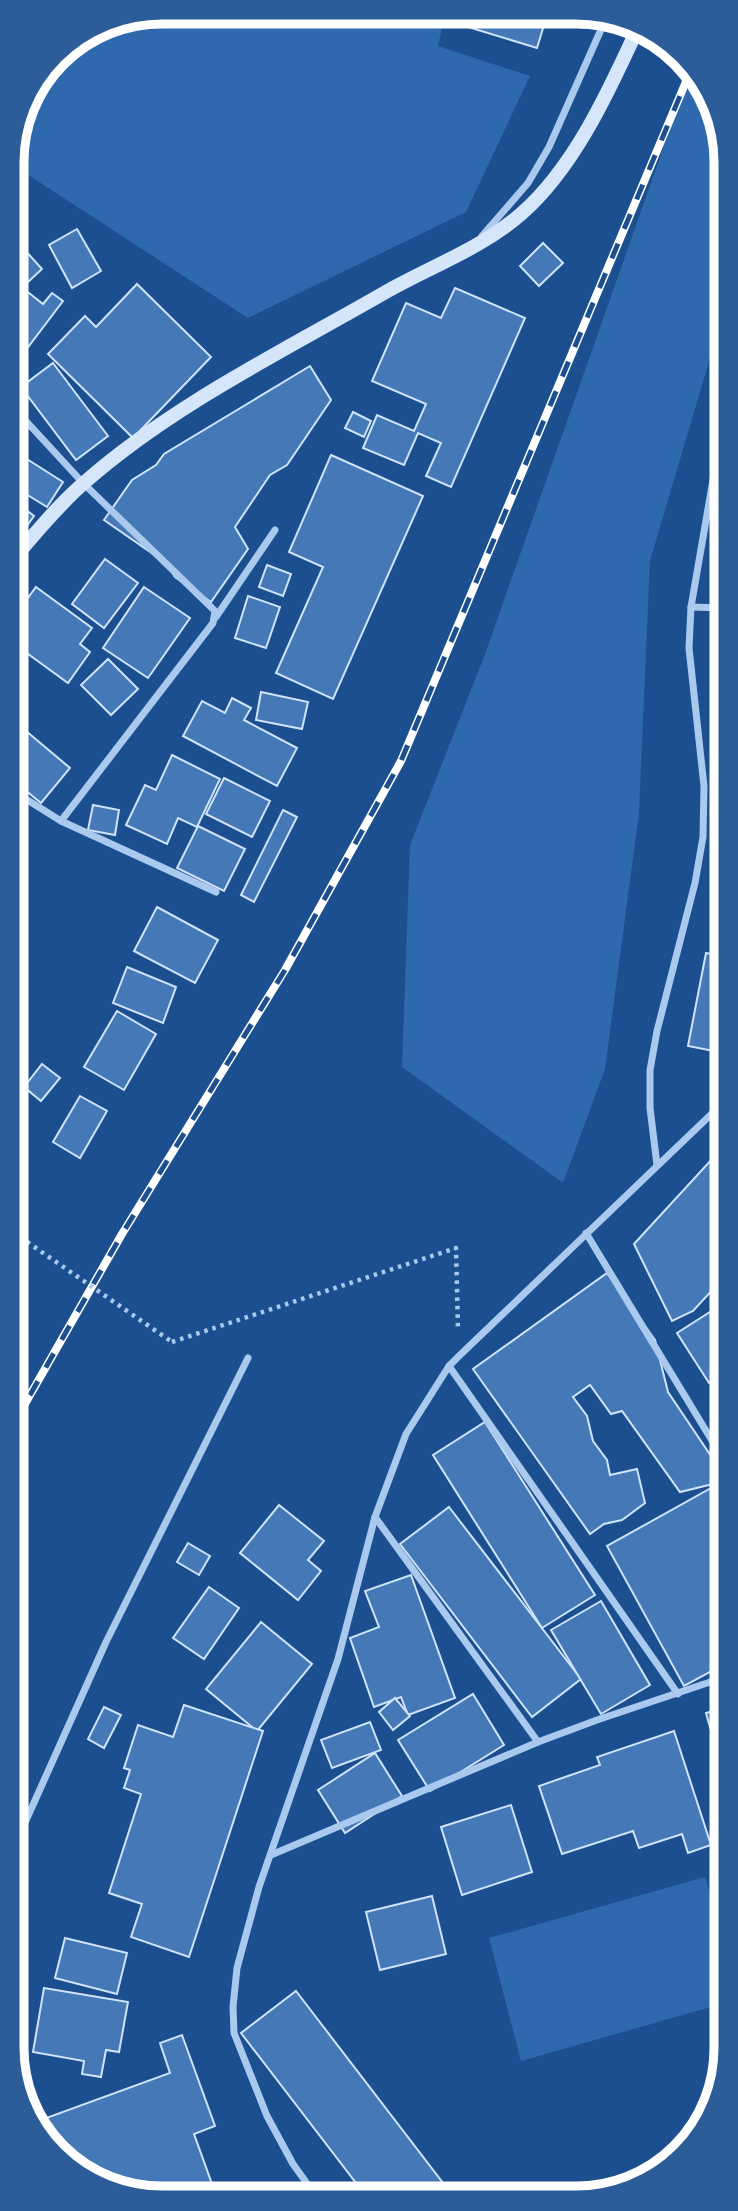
<svg xmlns="http://www.w3.org/2000/svg" width="738" height="2211" font-family="'DejaVu Sans',sans-serif">
<rect width="100%" height="100%" fill="#1b4f8f"/>
<!-- green -->
<g fill="#2e69ad">
<path d="M162,12L445,14L438,46L530,76L466,212L248,318L13,165V152L28,96L63,50L105,24Z"/>
<path d="M690,72L723,133V314L650,561L639,813L605,1069L563,1183L402,1067L410,845L484,657Z"/>
<path d="M705,1877L725,1942V2003L521,2061L489,1938Z"/>
</g>
<!-- building -->
<g fill="#4478b7" stroke="#cfe3fa" stroke-width="2">
<path d="M468,14L547,15L537,48L465,26Z"/>
<path d="M77,229L101,271L72,288L49,245Z"/>
<path d="M13,237L42,269L13,296Z"/>
<path d="M543,243L563,263L539,286L520,266Z"/>
<path d="M137,284L211,357L133,438L48,354L85,316L96,327Z"/>
<path d="M455,288L525,318L451,487L426,476L441,443L418,433L404,465L363,448L377,415L414,431L426,404L372,381L406,303L441,318Z"/>
<path d="M24,289L43,304L52,293L63,301L13,367V303Z"/>
<path d="M53,363L108,436L76,460L21,387Z"/>
<path d="M310,366L331,400L287,465L270,475L235,527L248,549L211,602L175,577L166,563L104,520L132,480L156,465L164,454Z"/>
<path d="M353,412L371,421L364,437L345,428Z"/>
<path d="M13,440L23,447L19,454L63,482L47,507L13,486Z"/>
<path d="M331,455L423,496L333,699L276,673L323,567L289,552Z"/>
<path d="M13,500L34,516L13,545Z"/>
<path d="M105,559L138,583L104,628L72,604Z"/>
<path d="M267,565L291,574L283,596L259,587Z"/>
<path d="M36,587L92,628L80,644L90,652L68,683L13,643V618Z"/>
<path d="M144,587L190,618L148,678L103,648Z"/>
<path d="M248,596L280,607L266,648L235,638Z"/>
<path d="M108,659L138,689L111,715L81,685Z"/>
<path d="M261,692L308,702L302,729L256,720Z"/>
<path d="M232,698L251,708L244,720L297,748L277,786L183,736L202,701L225,713Z"/>
<path d="M13,720L70,768L41,803L13,780Z"/>
<path d="M172,755L220,779L197,827L178,818L167,844L126,825L145,785L156,790Z"/>
<path d="M224,778L270,801L252,837L206,814Z"/>
<path d="M93,805L119,810L115,835L88,830Z"/>
<path d="M283,810L297,817L254,902L241,895Z"/>
<path d="M198,826L245,849L224,891L177,868Z"/>
<path d="M157,907L218,940L195,983L134,951Z"/>
<path d="M706,953L724,956V1053L688,1046Z"/>
<path d="M127,967L176,987L163,1023L113,1003Z"/>
<path d="M117,1011L156,1034L124,1090L84,1067Z"/>
<path d="M42,1064L60,1078L41,1101L24,1087Z"/>
<path d="M80,1096L107,1111L80,1158L53,1142Z"/>
<path d="M724,1146V1283L715,1287L693,1311L672,1321L634,1244Z"/>
<path d="M607,1273L655,1340L668,1392L717,1465L721,1482L680,1492L622,1411L611,1414L590,1385L573,1397L587,1416L593,1441L607,1460L610,1475L637,1469L645,1503L622,1520L604,1524L590,1534L473,1369Z"/>
<path d="M724,1303L725,1373L709,1383L677,1333Z"/>
<path d="M724,1371L725,1413L715,1373Z"/>
<path d="M485,1422L595,1595L542,1628L433,1455Z"/>
<path d="M720,1483L725,1491V1664L684,1686L607,1546Z"/>
<path d="M279,1505L324,1541L308,1560L321,1571L298,1600L240,1553Z"/>
<path d="M449,1507L581,1679L532,1717L400,1544Z"/>
<path d="M188,1543L210,1556L199,1575L177,1562Z"/>
<path d="M411,1575L455,1698L408,1715L401,1697L374,1707L350,1638L379,1627L365,1591Z"/>
<path d="M209,1587L239,1608L204,1659L173,1638Z"/>
<path d="M601,1601L650,1685L601,1714L551,1630Z"/>
<path d="M261,1622L312,1664L257,1731L206,1689Z"/>
<path d="M473,1694L504,1745L430,1791L398,1740Z"/>
<path d="M395,1698L410,1716L393,1730L379,1712Z"/>
<path d="M184,1705L263,1731L189,1957L131,1937L142,1904L109,1893L141,1794L124,1788L130,1770L124,1768L138,1725L173,1737Z"/>
<path d="M104,1707L121,1715L104,1748L88,1739Z"/>
<path d="M725,1708V1780L706,1713Z"/>
<path d="M370,1722L381,1750L332,1768L321,1740Z"/>
<path d="M674,1731L711,1845L688,1853L682,1834L639,1848L633,1831L562,1854L539,1786L600,1765L597,1757Z"/>
<path d="M375,1753L402,1796L345,1833L318,1790Z"/>
<path d="M511,1805L532,1872L462,1895L441,1827Z"/>
<path d="M432,1896L446,1954L380,1970L366,1912Z"/>
<path d="M65,1938L127,1953L117,1994L55,1978Z"/>
<path d="M44,1988L128,2002L119,2052L106,2050L101,2077L82,2074L84,2061L33,2052Z"/>
<path d="M296,1991L453,2196H366L241,2033Z"/>
<path d="M182,2035L215,2126L194,2134L212,2184L187,2193L188,2196H133L56,2155L38,2121L170,2073L160,2043Z"/>
</g>
<g fill="none" stroke-linecap="round" stroke-linejoin="round">
<!-- path -->
<g stroke="#a9c9ee" stroke-width="4.5" stroke-dasharray="3.5 5" stroke-linecap="butt">
<path d="M14,1243L20,1237"/>
<path d="M172,1342L456,1248L458,1330"/>
</g>
<!-- minor -->
<g stroke="#a9c9ee" stroke-width="7">
<path d="M482,236L528,183L549,147L607,16"/>
<path d="M13,407L83,483L215,611L213,623L61,821"/>
<path d="M691,607L723,608"/>
<path d="M216,617L275,530"/>
<path d="M13,791L61,821L216,892"/>
<path d="M657,1165L650,1108V1070L657,1031L695,883L703,837L704,786L689,648L691,607L723,422"/>
<path d="M586,1233L725,1462"/>
<path d="M449,1366L678,1694"/>
<path d="M375,1517L538,1742"/>
<path d="M15,1845L106,1642L248,1358"/>
<path d="M271,1855L538,1742L597,1720L725,1677"/>
<path d="M288,2196L310,2188"/>
<path d="M316,2196L293,2164L267,2116L234,2033L233,2007L237,1968L259,1887L338,1659L375,1517L406,1434L449,1366L459,1356L724,1102"/>
</g>
<!-- secondary -->
<path stroke="#d6e6fa" stroke-width="14" d="M13,559C36,533 58,505 85,482C171,406 285,350 384,293C429,267 481,249 521,214C573,169 608,93 636,32"/>
<!-- rail casing -->
<g stroke="#fff" stroke-width="8">
<path id="rail" d="M14,1423L122,1234L285,970L401,761L690,72"/>
</g>
<!-- rail -->
<use href="#rail" stroke="#1b4f8f" stroke-width="5" stroke-dasharray="16" stroke-linecap="butt"/>
<!-- path-bridge -->
<path stroke="#a9c9ee" stroke-width="4.5" stroke-dasharray="3.5 5" stroke-linecap="butt" d="M20,1237L172,1342"/>
</g>
<!-- crop -->
<path d="M0 0H738V2211H0ZM162 24H576A138 138 0 0 1 714 162V2048A138 138 0 0 1 576 2186H162A138 138 0 0 1 24 2048V162A138 138 0 0 1 162 24Z" fill="#2d5d98" fill-rule="evenodd"/>
<path fill="none" stroke="#fff" stroke-width="9" d="M162 24H576A138 138 0 0 1 714 162V2048A138 138 0 0 1 576 2186H162A138 138 0 0 1 24 2048V162A138 138 0 0 1 162 24Z"/>
</svg>
